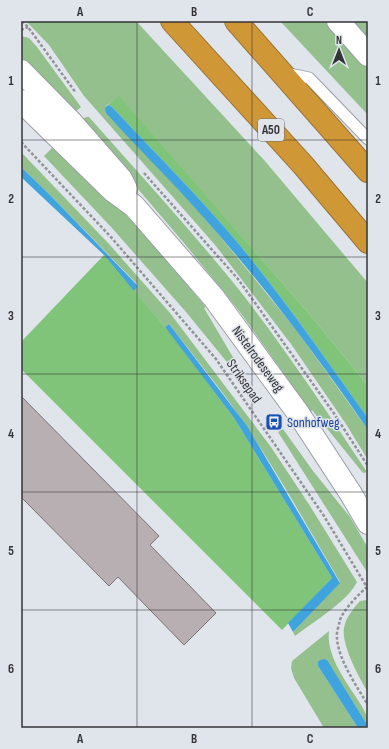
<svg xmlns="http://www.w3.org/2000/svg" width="389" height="749" font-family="'Sofia Sans Condensed',sans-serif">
<rect width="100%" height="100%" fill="#e0e4eb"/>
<!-- green -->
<g fill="#94c08e">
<path d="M26,21H136L264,160L368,283V386L311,316L119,97L106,106L219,235L297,331L368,430V460L346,424L291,344L216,246L84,96L49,45Z"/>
<path d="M280,21H368V115Z"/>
<path d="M21,36L29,38L37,47L81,107L73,114L21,60Z"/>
<path d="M86,117H89C137,171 186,225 232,281C281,342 324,407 367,472L363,473L312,410L311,412L240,312L184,243L80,121Z"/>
<path d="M56,144L135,224L206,307L204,308L234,359L230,361L237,371L235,372L186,312L112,228L44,156Z"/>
<path d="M21,152L109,244L170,313L271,447L310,506L357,582C348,601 312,623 295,636L293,632L340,582C309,530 280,476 246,426C223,391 195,358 169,324L165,327L134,291L138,285L51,196L21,167Z"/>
<path d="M283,429L313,471L350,517L368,548V568L367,572L278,432Z"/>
<path d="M366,600L368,601V692C359,678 341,644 344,628C346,617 353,609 360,601Z"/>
<path d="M329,631C326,654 344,679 356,697C362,707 368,713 368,726L327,661L318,666L358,728H324L294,678L291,668L292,661Z"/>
</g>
<!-- forest -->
<g fill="#80c479">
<path d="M119,96L311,316L368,386V418C327,361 287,303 243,249C202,199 155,153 111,106L108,105Z"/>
<path d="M104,255L171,334L234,418L332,578L282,630L21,369V342Z"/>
</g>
<!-- water -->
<g fill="#3fa4de">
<path d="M108,105L111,106C155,153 202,199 243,249C287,303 327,361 368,418V430C317,356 263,284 203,217C172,181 137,148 106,113L105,108Z"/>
<path d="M21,167L51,196L138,286L134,291L104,255L21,177Z"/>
<path d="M169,324L247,426L340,583L293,632L288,623L332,578L234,418L165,327Z"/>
<path d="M324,659L327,660L368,726V728H358L318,666V662L320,660Z"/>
</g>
<!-- building -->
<path fill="#b8afb3" stroke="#7a7376" d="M21,396L159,536L150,545L216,613L184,645L118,577L109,586L21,497Z"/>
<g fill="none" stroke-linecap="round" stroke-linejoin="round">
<!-- service casing -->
<g stroke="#9a9ea5" stroke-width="13">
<path id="service" d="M285,73L309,78L368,139"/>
</g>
<!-- minor casing -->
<g stroke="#9a9ea5" stroke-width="24">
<path id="minor" d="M338,21L368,55"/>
</g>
<!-- tertiary casing -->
<g stroke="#9a9ea5" stroke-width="24">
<g id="tertiary">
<path d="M21,71L72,123L121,179L126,189"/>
<path d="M21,101L112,190L134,206L214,298L298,413L351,494L368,523"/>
</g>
</g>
<!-- motorway casing -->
<g stroke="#997436" stroke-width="24">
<g id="motorway">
<path d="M172,21L303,165L368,242"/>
<path d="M236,21L368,171"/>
</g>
</g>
<!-- path -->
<g stroke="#919399" stroke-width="2.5" stroke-dasharray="3 2" stroke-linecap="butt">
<path d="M22,21L28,27L76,93"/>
<path d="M21,30L28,27"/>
<path d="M21,142L110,236L216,359L324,516L368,589"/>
<path d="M144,173L238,279L333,412L368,466"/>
<path d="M367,587C358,595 344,609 340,620C339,625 336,633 337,638C338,659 357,687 368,705"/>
</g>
<!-- service -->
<use href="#service" stroke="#fff" stroke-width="11"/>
<!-- minor -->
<use href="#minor" stroke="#fff" stroke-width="22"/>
<!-- tertiary -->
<use href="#tertiary" stroke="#fff" stroke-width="22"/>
<!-- motorway -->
<use href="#motorway" stroke="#d09736" stroke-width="22"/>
</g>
<!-- grid -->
<path fill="none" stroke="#333437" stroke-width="1" stroke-opacity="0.55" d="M137,21V728M252,21V728M21,140H368M21,257H368M21,374H368M21,492H368M21,610H368"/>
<!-- icons -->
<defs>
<g id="bus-square" transform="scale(0.9)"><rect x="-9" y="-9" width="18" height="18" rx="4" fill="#1a4fb4" stroke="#e0e4eb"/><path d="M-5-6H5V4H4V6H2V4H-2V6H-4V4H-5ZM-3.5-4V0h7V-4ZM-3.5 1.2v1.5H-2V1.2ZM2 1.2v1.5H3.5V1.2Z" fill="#fff"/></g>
</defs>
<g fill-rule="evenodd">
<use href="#bus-square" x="274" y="422"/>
</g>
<g text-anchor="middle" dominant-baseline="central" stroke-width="3" stroke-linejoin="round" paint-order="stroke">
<!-- shield labels -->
<rect fill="#e0e4eb" stroke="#67696d" stroke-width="1" x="258" y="119" width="26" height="22" rx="3"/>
<g font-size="13" font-weight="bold" fill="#333437">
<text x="271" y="130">A50</text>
</g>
<!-- street labels -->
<g font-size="14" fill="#333437" stroke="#e0e4eb">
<text transform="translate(258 359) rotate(54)">Nistelrodeseweg</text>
<text transform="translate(244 381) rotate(55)">Striksepad</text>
</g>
<!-- transit labels -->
<g font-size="14" fill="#164399" stroke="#e0e4eb" text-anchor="start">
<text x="287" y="422">Sonhofweg</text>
</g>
</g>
<!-- border -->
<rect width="389" height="749" fill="none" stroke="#e0e4eb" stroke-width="44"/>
<!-- north arrow -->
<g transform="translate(339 50)" stroke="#e0e4eb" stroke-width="3" paint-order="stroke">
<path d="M0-3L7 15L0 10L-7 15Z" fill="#333437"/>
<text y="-6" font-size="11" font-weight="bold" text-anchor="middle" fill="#333437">N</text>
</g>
<rect x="22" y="22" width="345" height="705" fill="none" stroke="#333437" stroke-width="1.5"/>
<g font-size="13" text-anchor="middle" font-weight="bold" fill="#333437">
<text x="80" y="16">A</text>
<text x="194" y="16">B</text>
<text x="310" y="16">C</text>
<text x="11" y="85">1</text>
<text x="378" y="85">1</text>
<text x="11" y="203">2</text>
<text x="378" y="203">2</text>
<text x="11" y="320">3</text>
<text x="378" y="320">3</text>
<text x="11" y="438">4</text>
<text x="378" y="438">4</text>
<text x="11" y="555">5</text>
<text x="378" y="555">5</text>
<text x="11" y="673">6</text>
<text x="378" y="673">6</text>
<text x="80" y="743">A</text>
<text x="194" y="743">B</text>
<text x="310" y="743">C</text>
</g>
</svg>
